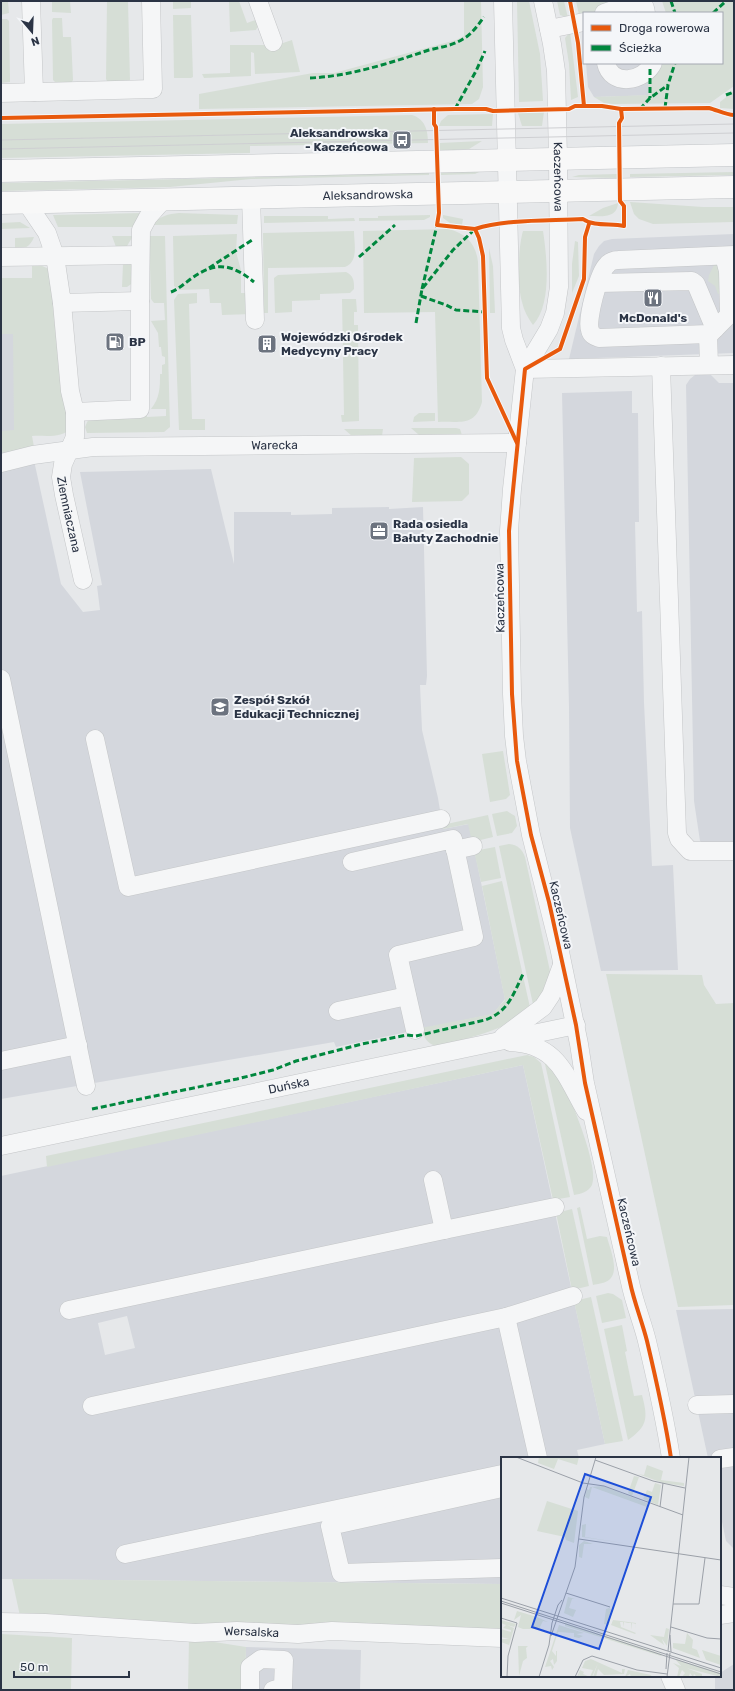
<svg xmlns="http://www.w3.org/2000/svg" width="735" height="1691" font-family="Rubik,sans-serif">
<rect width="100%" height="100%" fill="#e6e8ea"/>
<!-- built -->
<g fill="#d4d7dd" fill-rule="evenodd">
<path d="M586,63H660L661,95L594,97L588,87Z"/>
<path d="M734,234V353L569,359L594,254L599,246L604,241L612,239Z"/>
<path d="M1,311H42L28,433L61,584L83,612L100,610L97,586L102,585L80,472L211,469L234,564V512H291V515L332,514V508L389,507V509L423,507L427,676L426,685H420L422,730L438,798L443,829L469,824L505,999L493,1014L336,1047L334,1042L1,1099Z"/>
<path d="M703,374H710L719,383H734V844L705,845L700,841L694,801L686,385L690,379L695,375Z"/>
<path d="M632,391V413H638L639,522H635L637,612L642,611L644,703L652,866L673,865L678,970L601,971L570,828L569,707L562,393Z"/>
<path d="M523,1065L605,1444L577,1450L579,1458H502V1584L1,1579V1176ZM127,1316L135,1348L105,1355L98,1323Z"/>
<path d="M734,1309V1549L726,1541L720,1512V1458H708L676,1310Z"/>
<path d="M246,1647L361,1650L360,1690H245Z"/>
<path d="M734,1664V1690H715V1676H720V1673Z"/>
</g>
<!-- green -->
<g fill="#d6ded6">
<path d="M1,1H8L9,13L1,15Z"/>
<path d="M52,1H70L71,13L52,12Z"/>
<path d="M107,1H128L130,81H107L106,79Z"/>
<path d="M173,1H191V8L173,9Z"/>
<path d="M229,1H239L247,23L258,19V26L256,30L230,32Z"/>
<path d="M464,1H481L483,87L479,99L472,104L199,109V94L313,73H334L456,40L464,36Z"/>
<path d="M517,1H529L540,54L543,101L519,102Z"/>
<path d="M557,1H564L568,18L560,15Z"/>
<path d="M576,1H630L595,12L584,13V14L579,15Z"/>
<path d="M662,1H734V86L710,103L613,104L604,103L594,97L648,95V80L659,63H722V13H666Z"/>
<path d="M173,15H191L193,77L191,78H174Z"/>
<path d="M53,18H62L63,37H71L73,80L72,82H55L53,80L52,20Z"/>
<path d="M1,19H7L9,21L10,79V82L1,83Z"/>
<path d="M570,32L578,97L571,100L569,64L565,38Z"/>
<path d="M292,40L300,72L255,74L254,53L251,52V76L204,78L202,74L230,73V45H267L268,48Z"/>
<path d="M734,91V109L720,108V102Z"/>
<path d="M544,112L542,126H522L518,113Z"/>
<path d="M493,114L492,126H439L441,121L448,115Z"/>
<path d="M412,115C425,119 428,130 428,143L250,146V153L1,158V124Z"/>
<path d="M482,141L469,149L440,151V143Z"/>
<path d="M441,171H481L475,174L441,175Z"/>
<path d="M429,172V175L251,179L170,187L1,191V183L184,179Z"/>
<path d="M734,172V175L630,177V174Z"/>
<path d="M617,174V178L572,177L579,175Z"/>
<path d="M630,202L703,207H734V222L653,224L639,219L634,214Z"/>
<path d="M618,203C617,219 601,216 589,216L603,208Z"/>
<path d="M141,213L137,227H58L53,215Z"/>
<path d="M179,213L238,215L237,224L152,225C160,216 168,214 179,213Z"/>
<path d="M430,215V217L424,220L359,221V218H378V216Z"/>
<path d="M443,215L463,219L462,225L450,223L443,218Z"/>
<path d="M264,216H328V219L354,218L355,221L264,223Z"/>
<path d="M20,222L30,228L1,229V223Z"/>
<path d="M448,229C466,233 476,244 478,262L482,402C475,427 460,421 438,422L435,312L364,313L363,231Z"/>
<path d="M354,231C354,243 359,262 345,267L268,268V313H264L263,233Z"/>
<path d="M523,231H543C547,257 552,305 533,325C528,318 524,311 522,302C517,285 518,248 523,231Z"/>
<path d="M237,234L236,252L241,270V293H251L252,314L222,315L221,303H210L209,289L179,290L174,286L173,236Z"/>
<path d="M112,236H133L127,246L116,247Z"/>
<path d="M149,236H165L170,427L164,432L87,433L85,427L89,418L147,411V417L166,416V409H151C160,398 160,387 160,374H162V365L165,364V357L162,356L161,347H159L158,333L151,321L165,320L164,303H154L151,299Z"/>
<path d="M34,237C30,247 25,249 15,249V238Z"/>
<path d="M575,241L578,242L579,276L572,293V264Z"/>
<path d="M489,248L493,266L495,313H490Z"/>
<path d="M716,261L720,263L724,293L718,294L715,286L708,281L709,275Z"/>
<path d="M123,264H132L134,282L127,287H122Z"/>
<path d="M40,265L49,269L71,428C62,439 45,435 32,436L34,447L1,453V431L14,430L13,334H1V278H32V266Z"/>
<path d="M346,272C354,276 354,281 354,289L350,293L320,294V300L292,301V312L275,313L274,278L278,275Z"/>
<path d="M197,293V303L189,304L192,419H205V430H179L174,300L178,294Z"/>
<path d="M342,299H356L357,312H354V325H358L359,421L342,422L341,415H344Z"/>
<path d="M419,413H435V421L413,422L414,417Z"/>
<path d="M411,428H456L460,429L462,435H419Z"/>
<path d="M344,429H383L382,436H352Z"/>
<path d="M461,457L469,464V494L462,501L412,502L414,458Z"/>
<path d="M503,751L510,795L506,799L490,802L482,754Z"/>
<path d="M507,811L515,816L517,826L512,833L497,836L492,814Z"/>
<path d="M488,815L493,837L472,842L468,824L443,829L442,825Z"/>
<path d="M509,844C518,845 522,849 525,857L550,971L549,983L534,1009L499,846Z"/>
<path d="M495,847L501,878L481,882L474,851Z"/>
<path d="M502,881L531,1012C501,1030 469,1039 436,1046C426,1043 424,1037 421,1028L492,1014L505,1000L482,886Z"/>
<path d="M606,974L702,975L704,985L716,1004L734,1003V1305L678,1307Z"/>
<path d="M527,1055L534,1057L541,1063L570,1197L553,1200L523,1065L47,1167L46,1156Z"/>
<path d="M543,1055C546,1058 550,1060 553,1063C564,1081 601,1167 592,1185C588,1192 581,1194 574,1195Z"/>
<path d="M580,1207L587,1239L600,1236L607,1237C610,1249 620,1271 609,1280C605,1283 598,1284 593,1285L577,1208Z"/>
<path d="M572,1209L589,1286L572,1290L556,1213Z"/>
<path d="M608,1293L613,1294L622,1300L626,1318L602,1323L596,1296Z"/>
<path d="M591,1297L623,1441L605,1444L574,1301Z"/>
<path d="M622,1325L627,1351L625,1352L634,1396L642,1395C648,1418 648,1426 628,1440L604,1329Z"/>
<path d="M12,1579L502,1584V1632L182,1627L20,1616Z"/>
<path d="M1,1634L72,1638L71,1690H1Z"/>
<path d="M189,1638L246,1647L245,1690H188Z"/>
</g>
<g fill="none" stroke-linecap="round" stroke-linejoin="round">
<!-- minor casing -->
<g stroke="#c4c6c8" stroke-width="19">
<g id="minor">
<path d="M31,1L34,92"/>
<path d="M258,1L273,42"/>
<path d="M503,1L511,328L514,340L525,369"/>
<path id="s1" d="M543,1L552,44L556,71L558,158L559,287L555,313L549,329L525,369L512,489L509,531L512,694L514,736L517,761L531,835L559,947L579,1044L585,1083L630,1282C634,1302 642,1321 647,1341C656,1379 665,1419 671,1458"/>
<path d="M604,13L637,2C644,3 645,6 646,13"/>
<path d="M549,29L584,22"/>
<path d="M606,63C611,87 644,82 653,63"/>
<path d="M1,93L153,89L151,1"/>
<path d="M251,198L255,320"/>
<path d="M26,202L47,233L55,256L62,303L140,301L141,230L148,217L164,199"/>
<path d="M724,256L728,271L729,313L728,316L711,333L708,334L599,338C594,336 591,335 590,330C586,320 599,272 607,265C609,262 614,260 618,260L734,255"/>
<path d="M1,257L140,255"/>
<path d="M599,283L692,281L696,284L715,329"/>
<path d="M62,303L70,391L75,412L140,409V301"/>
<path d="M708,334L709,365"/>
<path d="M661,366L677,833L679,839L690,851H734"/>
<path d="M525,369L734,365"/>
<path id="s2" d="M75,412V437L63,464L61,477L64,495L83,580"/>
<path id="s3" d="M1,463L33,455L93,447L517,443"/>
<path d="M1,679L86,1086"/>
<path d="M95,739L128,887L441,819"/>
<path d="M455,850L473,846"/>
<path d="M352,862L453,839L474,937L398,955L415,1030"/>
<path d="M338,1011L407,996"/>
<path d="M503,1037L543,1007L551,995L562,965"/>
<path d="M510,1042C558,1044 565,1075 586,1111"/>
<path d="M1,1061L78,1045"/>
<path id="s4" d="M1,1146L576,1025"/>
<path d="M444,1230L555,1207"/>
<path d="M69,1310L444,1230L433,1180"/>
<path d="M506,1317L573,1296"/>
<path d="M697,1405L734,1404"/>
<path d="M92,1406L506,1317L538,1458"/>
<path d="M720,1459L734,1457"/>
<path d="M502,1488L330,1526L341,1573L502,1568"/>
<path d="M125,1554L502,1474"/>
<path d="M720,1595L734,1597"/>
<path d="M720,1615L734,1613"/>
<path id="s5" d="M1,1622L45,1623L195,1633L237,1631L298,1634L332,1631L502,1638"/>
<path d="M670,1676L676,1690"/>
<path d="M250,1690V1667L261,1659L284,1660L283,1687L273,1690"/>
</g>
</g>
<!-- major casing -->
<g stroke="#c2c5c8" stroke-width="23">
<g id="major">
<path d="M1,171L734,155"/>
<path id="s6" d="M1,203L734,187"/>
</g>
</g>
<!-- minor -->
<use href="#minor" stroke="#f5f6f7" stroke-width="18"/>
<!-- major -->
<use href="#major" stroke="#f8f8f8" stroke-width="22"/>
<!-- tram -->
<g stroke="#cecfd2" stroke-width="1">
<path d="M1,140L734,124"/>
<path d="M1,149L734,133"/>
</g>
<!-- quiet -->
<g stroke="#00873e" stroke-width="3" stroke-dasharray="6 3" stroke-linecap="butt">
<path d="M671,1L675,13"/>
<path d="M713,13L726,1"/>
<path d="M650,69V98"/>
<path d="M310,78C351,76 390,63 429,50C441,47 452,46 463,39C472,34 478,25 484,17"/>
<path d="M726,95L734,92"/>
<path d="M665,108L668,85L675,63"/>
<path d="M455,109L476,71L485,51"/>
<path d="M640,109L650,98L668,85"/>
<path d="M359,257L395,225"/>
<path d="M209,268L252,240"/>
<path d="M422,289L437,225H439"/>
<path d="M171,292C179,289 185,283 192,278C216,261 232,264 254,282"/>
<path d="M421,296L446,305L456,310L485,312"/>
<path d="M416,323L422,289L453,250L475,229"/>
<path d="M92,1109L237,1079L273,1070L296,1061L362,1044L407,1035L416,1036L485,1020C509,1012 514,992 524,972"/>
</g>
<!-- cycleway casing -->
<g stroke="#f4f6f9" stroke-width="6">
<g id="cycleway">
<path d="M570,1L578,43L584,106"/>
<path d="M434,109V124L436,127L439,213L437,225L475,229L479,238L483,256L487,378L517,443"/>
<path d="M1,118L455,109H486L493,111L569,109L575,106H602L621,109L709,108C717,110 726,115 734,115"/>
<path d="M589,224L585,237L584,279L560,349L525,369L509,531L512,694L517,761L531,835L549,902L576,1025L585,1083L630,1282C634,1302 642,1321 647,1341C656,1379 665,1419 671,1458"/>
<path d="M475,229C506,219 550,221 583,219C594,227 611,223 624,226V206L620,201L619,123L622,118L621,109"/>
</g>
</g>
<!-- cycleway -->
<use href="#cycleway" stroke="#e8590c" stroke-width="4"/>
</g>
<!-- icons -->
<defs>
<g id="bus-square" transform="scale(1)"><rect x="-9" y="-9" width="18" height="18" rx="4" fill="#6c737f" stroke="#f4f6f9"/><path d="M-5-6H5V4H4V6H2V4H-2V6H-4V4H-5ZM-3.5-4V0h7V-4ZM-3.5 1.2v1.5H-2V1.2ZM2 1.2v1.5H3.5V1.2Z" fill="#fff"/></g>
<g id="restaurant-square" transform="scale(1)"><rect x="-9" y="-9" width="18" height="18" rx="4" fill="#6c737f" stroke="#f4f6f9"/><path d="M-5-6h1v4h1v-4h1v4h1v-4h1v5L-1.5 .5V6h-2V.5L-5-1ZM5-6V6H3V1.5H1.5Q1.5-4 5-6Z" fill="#fff"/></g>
<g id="fuel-square" transform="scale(1)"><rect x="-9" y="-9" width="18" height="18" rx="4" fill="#6c737f" stroke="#f4f6f9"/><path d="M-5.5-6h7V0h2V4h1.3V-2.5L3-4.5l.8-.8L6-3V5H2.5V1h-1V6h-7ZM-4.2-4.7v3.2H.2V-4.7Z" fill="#fff"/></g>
<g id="building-square" transform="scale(1)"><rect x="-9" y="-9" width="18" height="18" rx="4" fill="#6c737f" stroke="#f4f6f9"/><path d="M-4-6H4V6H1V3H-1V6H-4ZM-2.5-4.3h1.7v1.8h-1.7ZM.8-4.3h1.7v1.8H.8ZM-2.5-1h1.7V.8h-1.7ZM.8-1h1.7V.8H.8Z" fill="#fff"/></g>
<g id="office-square" transform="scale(1)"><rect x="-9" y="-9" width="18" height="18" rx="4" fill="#6c737f" stroke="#f4f6f9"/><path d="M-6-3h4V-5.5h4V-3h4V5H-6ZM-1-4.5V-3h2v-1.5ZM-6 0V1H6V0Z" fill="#fff"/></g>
<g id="school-square" transform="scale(1)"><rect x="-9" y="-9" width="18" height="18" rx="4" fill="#6c737f" stroke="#f4f6f9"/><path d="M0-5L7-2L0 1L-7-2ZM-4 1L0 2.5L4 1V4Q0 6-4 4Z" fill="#fff"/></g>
</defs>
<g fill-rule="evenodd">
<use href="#bus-square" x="402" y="140"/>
<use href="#restaurant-square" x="653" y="298"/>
<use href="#fuel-square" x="115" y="342"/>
<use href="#building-square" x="267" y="344"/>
<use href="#office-square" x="379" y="531"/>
<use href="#school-square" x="220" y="707"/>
</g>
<g text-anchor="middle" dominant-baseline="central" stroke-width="4" stroke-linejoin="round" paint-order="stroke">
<!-- poi labels -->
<g font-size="12" font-weight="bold" fill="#2b3445" stroke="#f4f6f9" text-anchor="start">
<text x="388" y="133" text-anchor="end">Aleksandrowska<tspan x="388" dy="14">- Kaczeńcowa</tspan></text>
<text x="653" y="318" text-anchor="middle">McDonald's</text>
<text x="281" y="337">Wojewódzki Ośrodek<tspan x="281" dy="14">Medycyny Pracy</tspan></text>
<text x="129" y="342">BP</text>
<text x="393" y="524">Rada osiedla<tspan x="393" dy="14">Bałuty Zachodnie</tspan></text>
<text x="234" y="700">Zespół Szkół<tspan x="234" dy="14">Edukacji Technicznej</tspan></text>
</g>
<!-- street labels -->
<g font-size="12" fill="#2b3445" stroke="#f4f6f9">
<text stroke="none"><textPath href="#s1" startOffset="177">Kaczeńcowa</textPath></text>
<text stroke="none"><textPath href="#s6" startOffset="367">Aleksandrowska</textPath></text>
<text stroke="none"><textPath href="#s3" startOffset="275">Warecka</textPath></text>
<text stroke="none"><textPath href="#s2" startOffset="106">Ziemniaczana</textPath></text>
<text transform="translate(500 598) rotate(-91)">Kaczeńcowa</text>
<text transform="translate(561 915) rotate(77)">Kaczeńcowa</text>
<text stroke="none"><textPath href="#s4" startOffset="294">Duńska</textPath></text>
<text transform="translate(629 1232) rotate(77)">Kaczeńcowa</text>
<text stroke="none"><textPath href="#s5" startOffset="251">Wersalska</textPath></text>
</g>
</g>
<!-- overview -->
<g transform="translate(501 1457)">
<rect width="220" height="220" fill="#e6e8ea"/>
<path d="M38,0H78L76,8L57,2L53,12L37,6ZM146,8L162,14L160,23L183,26V29L162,26L137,17L143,18ZM133,19L138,20L131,39L127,36ZM154,26L160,28L157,48L142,42L146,33L151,35ZM102,29L146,46V50L91,30L88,42L84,40L86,32L88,33L89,30ZM46,44L77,54L73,86L65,83L64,80L36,74ZM85,67L84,80L129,87L81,80V68ZM83,84L92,87H83L81,101L78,100V88ZM67,140L74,142H71L68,151L75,153L72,160L63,156ZM108,151L114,155L110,153L108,168L103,167L105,152ZM16,154L36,160L47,165L42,164L38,172H22L17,170L20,158L13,163ZM0,163L15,167L13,170L6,168L13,171L8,188L0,185V182H8L0,180V172L10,175V173L2,171L5,168L0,166ZM112,163L135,166L134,175L135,167L131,166L130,173V166H127V172V166L123,165V170L122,165H119L120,170L135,176L134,177L110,168ZM64,166L161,197L160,199L64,169ZM58,168L83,176L75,177L82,179L78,181L73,180V176L57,175L51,194L55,199V194H56V204L53,208L52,202L49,204L53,210L51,213L50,209L44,210ZM165,171L168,172L166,189L161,182L163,188L149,178L163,180ZM186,176L192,183L191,191L196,193L199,201L172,191V183V186L184,187ZM17,189H27L25,191L26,201L22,204L18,219ZM201,193L220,199V208L205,203ZM90,202L121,216V212H124L123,217L103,218L97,212L95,220H92L97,206L91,220H78L79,216L77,220H76L79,213L83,215L82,217L89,220L92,213L81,211L84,204ZM174,202L220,216V220L181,210ZM172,206L201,217V219L196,220L193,217L192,220L189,216L188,220H181L184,216L181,213L178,220H176L178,211ZM127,213L150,218L151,220H130L129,217L124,220Z" fill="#d6ded6"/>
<path fill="none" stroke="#9ba0a8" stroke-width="1" d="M15,0L82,26L103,29L182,58M94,3L152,24L184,31M159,50L162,26M78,82L220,103M65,136L109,150M0,141L220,211M0,144L220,215M0,146L220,217M172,147H198L204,101M0,161L16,166L7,199L6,220M170,170L206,181L220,182M169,178L170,195M50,179L74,110L83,40L95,0M167,194L188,0M165,212L166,196M38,220L48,188L51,166L57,148L61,143M74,220L82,203L91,199L136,213L166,217M166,220L169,196"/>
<path fill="#1d4ed8" fill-opacity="0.15" stroke="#1d4ed8" stroke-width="2" d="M84,17L150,40L98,192L31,170Z"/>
<rect width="220" height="220" fill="none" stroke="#2b3445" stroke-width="2"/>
</g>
<!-- border -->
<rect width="735" height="1691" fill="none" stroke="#2b3445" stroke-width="4"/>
<!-- legend -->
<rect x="583" y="12" width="140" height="52" fill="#f4f6f9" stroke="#a4a8b1"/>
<rect x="591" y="25" width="20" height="6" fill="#e8590c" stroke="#a4a8b1"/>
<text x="619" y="32" font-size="12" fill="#2b3445">Droga rowerowa</text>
<rect x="591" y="45" width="20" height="6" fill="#00873e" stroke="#a4a8b1"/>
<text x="619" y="52" font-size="12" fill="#2b3445">Ścieżka</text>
<!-- north arrow -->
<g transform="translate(32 32) rotate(161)" stroke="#f4f6f9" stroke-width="3" paint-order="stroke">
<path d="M0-3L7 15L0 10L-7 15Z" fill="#2b3445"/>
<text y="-6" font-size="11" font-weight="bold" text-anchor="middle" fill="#2b3445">N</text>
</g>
<!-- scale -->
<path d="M14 1671v6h115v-6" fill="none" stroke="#2b3445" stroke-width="2"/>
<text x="20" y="1671" font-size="12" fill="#2b3445" stroke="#f4f6f9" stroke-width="3" paint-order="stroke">50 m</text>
</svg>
